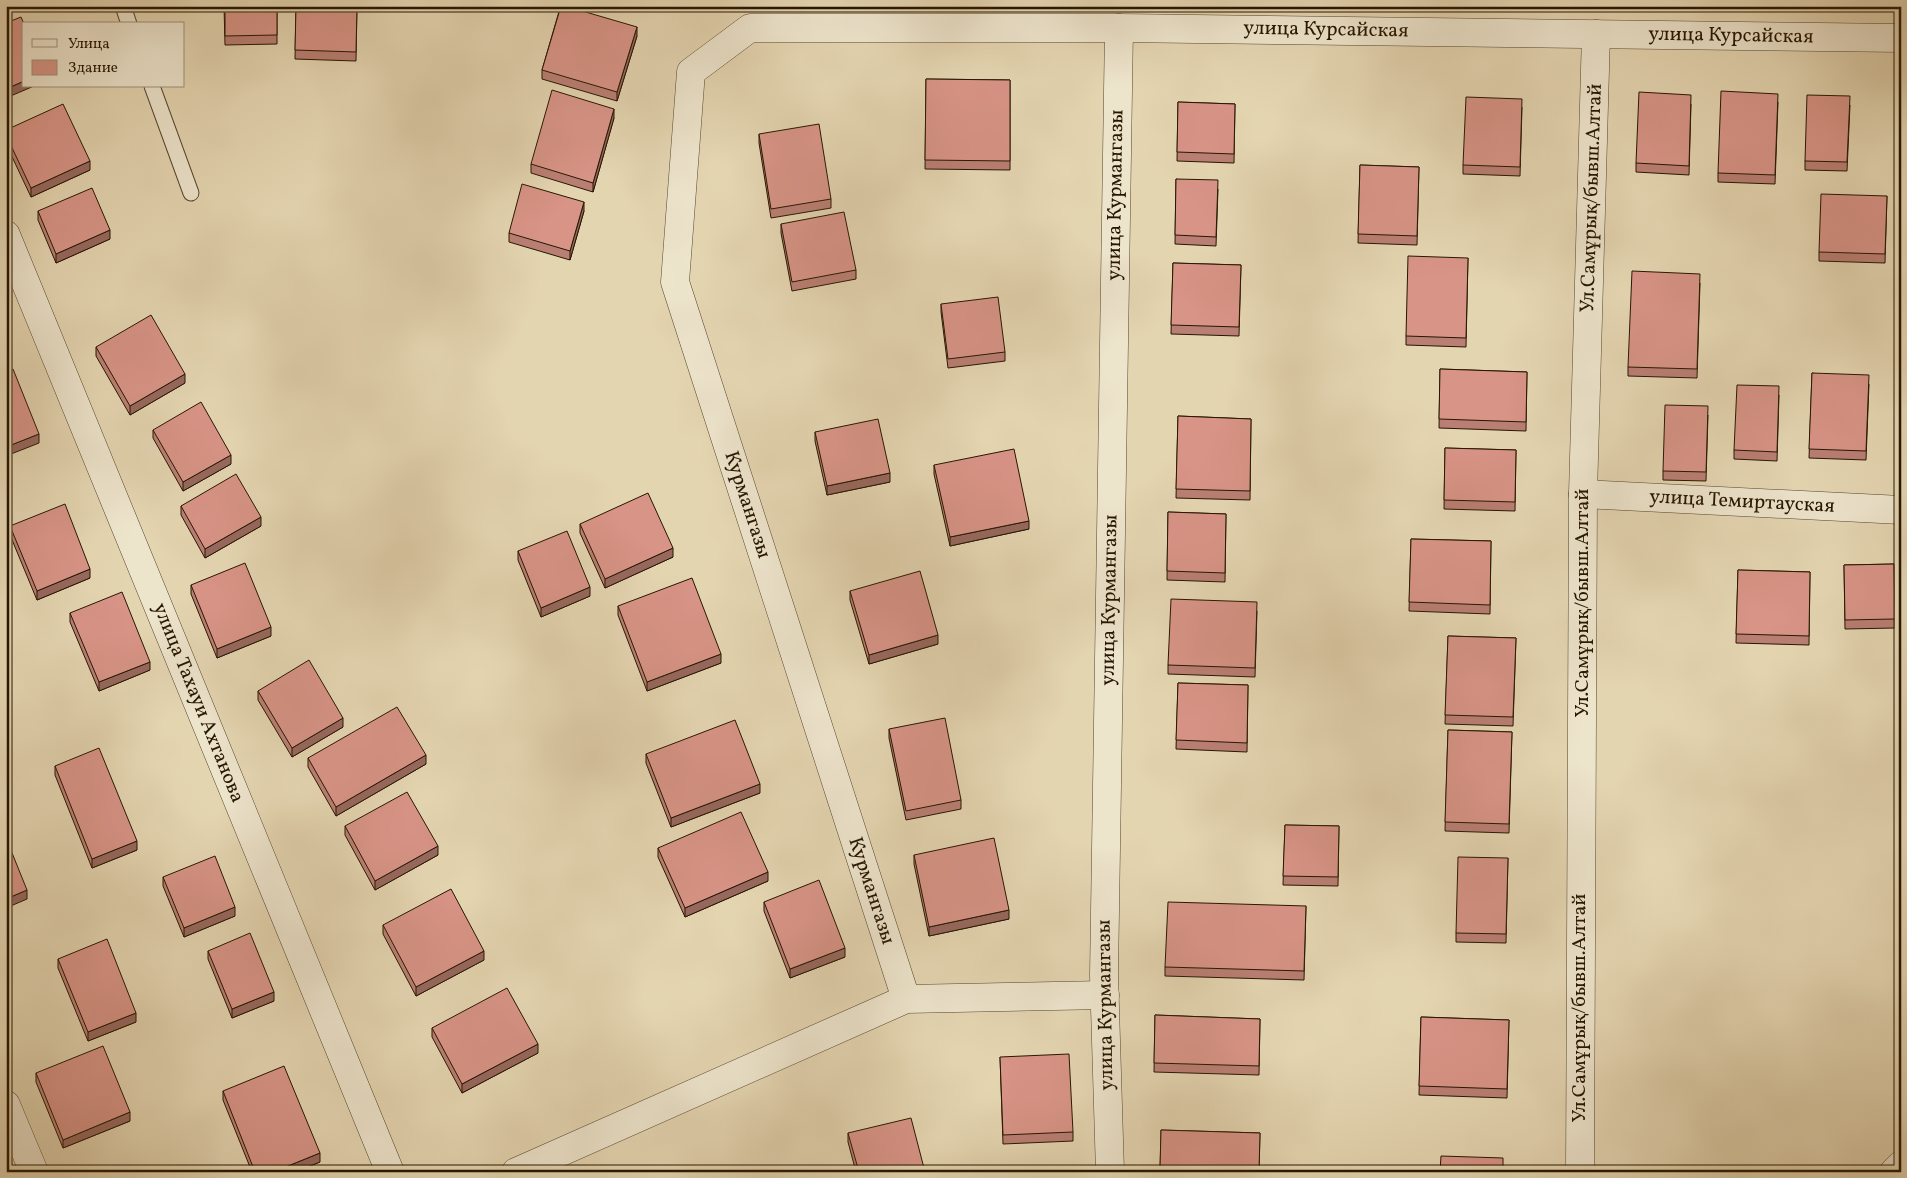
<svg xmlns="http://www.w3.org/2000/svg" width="1907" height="1178" font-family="Vollkorn,serif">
<rect width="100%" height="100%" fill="#e4d5b1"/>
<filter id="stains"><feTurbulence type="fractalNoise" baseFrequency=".004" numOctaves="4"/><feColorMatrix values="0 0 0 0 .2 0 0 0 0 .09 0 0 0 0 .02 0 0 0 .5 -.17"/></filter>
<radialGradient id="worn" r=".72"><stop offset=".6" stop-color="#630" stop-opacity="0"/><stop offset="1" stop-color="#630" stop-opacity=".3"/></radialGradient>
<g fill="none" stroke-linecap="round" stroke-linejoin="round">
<!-- service casing -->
<g stroke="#56462d" stroke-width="17">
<g id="service">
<path d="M123,6L129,24"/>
<path d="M152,86L191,193"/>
</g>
</g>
<!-- minor casing -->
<g stroke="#56462d" stroke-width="29">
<g id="minor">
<path d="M6,235L390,1172"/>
<path d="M1583,494L1901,510"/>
<path d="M906,999L675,282L691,72L750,28H1119"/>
<path d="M6,1105L34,1172"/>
<path d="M516,1172L906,999L1105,995"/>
<path d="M1580,1172L1583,494L1596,34"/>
<path d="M1894,1172L1901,1165"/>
</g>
</g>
<!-- tertiary casing -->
<g stroke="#56462d" stroke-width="29">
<path id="tertiary" d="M1110,1172L1104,975L1119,28L1901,38"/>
</g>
<!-- service -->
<use href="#service" stroke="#ede4cc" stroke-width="15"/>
<!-- minor -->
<use href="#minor" stroke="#ede4cc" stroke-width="28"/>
<!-- tertiary -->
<use href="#tertiary" stroke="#ede4cc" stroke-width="28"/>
</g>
<!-- wall -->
<g fill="#ba7f74" stroke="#261601">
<path d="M224,6H277V44L225,45Z"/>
<path d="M296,6H357L356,61L295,59Z"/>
<path d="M555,6H588L569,7L637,36L617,101L542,79V70L560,8H555Z"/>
<path d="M926,79L1010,80V170L925,169Z"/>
<path d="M1178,102L1235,104L1234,163L1177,161Z"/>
<path d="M1778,102L1775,184L1718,182V173Z"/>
<path d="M1691,104L1689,175L1636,172V163Z"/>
<path d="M1850,105L1847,171L1805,170V161Z"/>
<path d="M1522,107L1520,176L1463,174V165Z"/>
<path d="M614,118L593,192L531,173V164Z"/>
<path d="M6,130L90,170L31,197L6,144Z"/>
<path d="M759,134L831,199V208L771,218L759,143Z"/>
<path d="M1360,165L1419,167L1417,245L1358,243Z"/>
<path d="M1176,179L1218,189L1216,246L1175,244Z"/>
<path d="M1887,196L1885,263L1819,261V252Z"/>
<path d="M38,211L110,239L56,263L38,220Z"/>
<path d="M584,211L570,260L509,242V233Z"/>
<path d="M781,224L856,270V279L792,291L781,233Z"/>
<path d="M1468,258L1466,347L1406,345V336Z"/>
<path d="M1173,263L1241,265L1239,336L1171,334Z"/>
<path d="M1700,283L1697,378L1628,376V367Z"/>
<path d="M941,304L1005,352V361L948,368L941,312Z"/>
<path d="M96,347L185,383L130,415L96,356Z"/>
<path d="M1440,369L1527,372L1526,431L1439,428Z"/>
<path d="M1812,373L1869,384L1866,460L1809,458Z"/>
<path d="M1901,382V462H1897Z"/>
<path d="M1779,395L1777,461L1734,459V450Z"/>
<path d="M1708,415L1706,481L1663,480V471Z"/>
<path d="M1178,416L1251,419L1250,500L1176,498Z"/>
<path d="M153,430L231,464L183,491L153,438Z"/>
<path d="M815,432L890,482L827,495L815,441Z"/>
<path d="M1445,448L1516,450L1515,511L1444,509Z"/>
<path d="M934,465L1029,529L950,546L934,474Z"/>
<path d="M181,506L261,526L205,558L181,515Z"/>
<path d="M1168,512L1226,514L1225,582L1167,580Z"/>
<path d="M580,524L673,557L605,588L580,533Z"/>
<path d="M10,526L90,578L37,600L10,535Z"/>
<path d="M1411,539L1491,541L1490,614L1409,611Z"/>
<path d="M518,551L590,596L541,617L518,560Z"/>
<path d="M1894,564L1895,628L1845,629L1844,565Z"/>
<path d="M1738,570L1810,572L1809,645L1736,643Z"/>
<path d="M191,585L271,636L217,658L191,594Z"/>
<path d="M850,591L938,644L869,664L850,600Z"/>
<path d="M618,606L721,663L647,691L618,615Z"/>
<path d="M1257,611L1255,677L1168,674V665Z"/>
<path d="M70,613L150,670L99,691L70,622Z"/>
<path d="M1448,636L1516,638L1513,726L1445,724Z"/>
<path d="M1178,683L1248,685L1247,752L1176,749Z"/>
<path d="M258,691L343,727L292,757L258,700Z"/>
<path d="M889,729L961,800V809L906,820L889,738Z"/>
<path d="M1448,730L1512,732L1509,833L1445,831Z"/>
<path d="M646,754L760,793L671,827L646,763Z"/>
<path d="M308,758L426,764L336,816L308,767Z"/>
<path d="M55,766L137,850L92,868L55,775Z"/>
<path d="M1285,825L1339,826L1338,886L1283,885Z"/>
<path d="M345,826L438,855L375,890L345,835Z"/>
<path d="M658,848L768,881L685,917L658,857Z"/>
<path d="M914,855L1009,919L929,936L914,864Z"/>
<path d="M1508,858L1506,943L1456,942V933Z"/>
<path d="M163,877L235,916L184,937L163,886Z"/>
<path d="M764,902L845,957L790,978L764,911Z"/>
<path d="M1306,906L1304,980L1165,976V967Z"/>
<path d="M383,925L484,960L416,996L383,934Z"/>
<path d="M208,951L274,1001L232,1018L208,959Z"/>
<path d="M58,959L136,1022L88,1041L58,968Z"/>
<path d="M1155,1015L1260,1019L1259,1075L1154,1072Z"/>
<path d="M1421,1017L1509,1020L1507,1098L1419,1095Z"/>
<path d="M432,1028L538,1053L462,1093L432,1037Z"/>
<path d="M1000,1057L1073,1132V1141L1003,1144Z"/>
<path d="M36,1073L130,1121L63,1148L36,1082Z"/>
<path d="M223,1091L320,1162L295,1172H252L223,1100Z"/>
<path d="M1161,1130L1260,1133L1259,1172H1160Z"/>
<path d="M848,1133L925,1172H856L848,1142Z"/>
</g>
<!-- shaded-wall -->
<g fill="#97685e" stroke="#261601">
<path d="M6,6H23L6,13Z"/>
<path d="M637,27V36L617,101V92Z"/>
<path d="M24,81V86H34L6,98V89Z"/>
<path d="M614,109V118L593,192V183Z"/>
<path d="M90,161V170L31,197V188Z"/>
<path d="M584,202V211L570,260V251Z"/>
<path d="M110,230V239L56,263V254Z"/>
<path d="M185,374V383L130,415V406Z"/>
<path d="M39,434V443L6,456V447Z"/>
<path d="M231,455V464L183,491V482Z"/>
<path d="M890,473V482L827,495V486Z"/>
<path d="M261,517V526L205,558V549Z"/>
<path d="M1029,521V529L950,546V537Z"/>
<path d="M673,548V557L605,588V579Z"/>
<path d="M90,569V578L37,600V591Z"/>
<path d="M590,587V596L541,617V608Z"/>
<path d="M271,627V636L217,658V649Z"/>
<path d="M938,635V644L869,664V655Z"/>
<path d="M721,654V663L647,691V682Z"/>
<path d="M150,662V670L99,691V682Z"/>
<path d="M343,718V727L292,757V748Z"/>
<path d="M426,755V764L336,816V807Z"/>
<path d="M760,784V793L671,827V818Z"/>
<path d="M137,841V850L92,868V859Z"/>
<path d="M438,846V855L375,890V881Z"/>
<path d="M768,872V881L685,917V908Z"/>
<path d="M27,890V899L6,908V899Z"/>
<path d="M235,907V916L184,937V928Z"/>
<path d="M1009,910V919L929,936V927Z"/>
<path d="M845,948V957L790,978V969Z"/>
<path d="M484,951V960L416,996V987Z"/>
<path d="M274,992V1001L232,1018V1009Z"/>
<path d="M136,1013V1022L88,1041V1032Z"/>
<path d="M538,1044V1053L462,1093V1084Z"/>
<path d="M130,1112V1121L63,1148V1140Z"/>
<path d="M320,1153V1162L295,1172H273Z"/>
</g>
<!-- building -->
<g fill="#d89487" stroke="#261601">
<path d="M225,6H277V35L225,36Z"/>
<path d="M296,6H357L356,52L295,50Z"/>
<path d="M561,6H565L637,27L617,92L542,70Z"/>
<path d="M21,17L24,24V81L6,89V23Z"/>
<path d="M926,79L1010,80V161L925,160Z"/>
<path d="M552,90L614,109L593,183L531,164Z"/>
<path d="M1721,91L1778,94L1775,175L1718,173Z"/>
<path d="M1639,92L1691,95L1689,166L1636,163Z"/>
<path d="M1807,95L1850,96L1847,162L1805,161Z"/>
<path d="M1466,97L1522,99L1520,167L1463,165Z"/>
<path d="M1178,102L1235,104L1234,154L1177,152Z"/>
<path d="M63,104L90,161L31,188L6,135V130Z"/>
<path d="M819,124L831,199L771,209L759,134Z"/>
<path d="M1360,165L1419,167L1417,236L1358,234Z"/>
<path d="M1176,179L1218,180L1216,237L1175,235Z"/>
<path d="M522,184L584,202L570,251L509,233Z"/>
<path d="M92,188L110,230L56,254L38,211Z"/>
<path d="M1821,194L1887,196L1885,254L1819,252Z"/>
<path d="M844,212L856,270L792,282L781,224Z"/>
<path d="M1408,256L1468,258L1466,338L1406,336Z"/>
<path d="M1173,263L1241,265L1239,327L1171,325Z"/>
<path d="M1632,271L1700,274L1697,369L1628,367Z"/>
<path d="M998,297L1005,352L948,359L941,304Z"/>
<path d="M151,315L185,374L130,406L96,347Z"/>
<path d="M13,369L39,434L6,447V372Z"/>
<path d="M1440,369L1527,372L1526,422L1439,419Z"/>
<path d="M1812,373L1869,375L1866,451L1809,449Z"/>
<path d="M1899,382H1901V453H1897Z"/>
<path d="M1737,385L1779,386L1777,452L1734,450Z"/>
<path d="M201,402L231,455L183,482L153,430Z"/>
<path d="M1665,405L1708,406L1706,472L1663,471Z"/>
<path d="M1178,416L1251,419L1250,491L1176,489Z"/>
<path d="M878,419L890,473L827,486L815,432Z"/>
<path d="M1445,448L1516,450L1515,502L1444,500Z"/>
<path d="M1014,449L1029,521L950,537L934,465Z"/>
<path d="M236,474L261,517L205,549L181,506Z"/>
<path d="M648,493L673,548L605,579L580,524Z"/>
<path d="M65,504L90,569L37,591L10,526Z"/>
<path d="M1168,512L1226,514L1225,573L1167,571Z"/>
<path d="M567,531L590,587L541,608L518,551Z"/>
<path d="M1411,539L1491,541L1490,605L1409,602Z"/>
<path d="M245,563L271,627L217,649L191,585Z"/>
<path d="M1894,564L1895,619L1845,620L1844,565Z"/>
<path d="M1738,570L1810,572L1809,636L1736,634Z"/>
<path d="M920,571L938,635L869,655L850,591Z"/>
<path d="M692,578L721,654L647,682L618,606Z"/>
<path d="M122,592L150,662L99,682L70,613Z"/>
<path d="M1171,599L1257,602L1255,668L1168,665Z"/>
<path d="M1448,636L1516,638L1513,717L1445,715Z"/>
<path d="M309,660L343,718L292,748L258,691Z"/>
<path d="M1178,683L1248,685L1247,743L1176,740Z"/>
<path d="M397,707L426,755L336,807L308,758Z"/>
<path d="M945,718L961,800L906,811L889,729Z"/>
<path d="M735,720L760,784L671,818L646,754Z"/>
<path d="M1448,730L1512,732L1509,824L1445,822Z"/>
<path d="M99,748L137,841L92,859L55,766Z"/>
<path d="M407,792L438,846L375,881L345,826Z"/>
<path d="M741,812L768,872L685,908L658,848Z"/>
<path d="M1285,825L1339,826L1338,877L1283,876Z"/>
<path d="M6,838L27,890L6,899Z"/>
<path d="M994,838L1009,910L929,927L914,855Z"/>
<path d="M215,856L235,907L184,928L163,877Z"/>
<path d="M1458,857L1508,858L1506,934L1456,933Z"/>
<path d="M819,880L845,948L790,969L764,902Z"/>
<path d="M451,889L484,951L416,987L383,925Z"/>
<path d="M1168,902L1306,906L1304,971L1165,967Z"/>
<path d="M250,933L274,992L232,1009L208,951Z"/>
<path d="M107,939L136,1013L88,1032L58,959Z"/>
<path d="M507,988L538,1044L462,1084L432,1028Z"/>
<path d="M1155,1015L1260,1019L1259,1066L1154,1063Z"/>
<path d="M1421,1017L1509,1020L1507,1089L1419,1086Z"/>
<path d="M103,1046L130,1112L63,1140L36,1073Z"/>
<path d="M1069,1054L1073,1132L1003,1135L1000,1057Z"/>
<path d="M284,1066L320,1153L273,1172H255L223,1091Z"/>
<path d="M911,1118L925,1172H859L848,1133Z"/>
<path d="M1161,1130L1260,1133L1259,1171L1160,1168Z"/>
<path d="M1441,1156L1503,1158V1172H1440Z"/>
<path d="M6,1165L9,1172H6Z"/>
</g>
<g text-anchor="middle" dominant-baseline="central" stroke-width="4" stroke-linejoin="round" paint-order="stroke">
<!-- street labels -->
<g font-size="20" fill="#261601" stroke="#ede4cc">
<text transform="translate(1326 30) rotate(1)">улица Курсайская</text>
<text transform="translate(1731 36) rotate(1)">улица Курсайская</text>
<text transform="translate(1116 195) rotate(-89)">улица Курмангазы</text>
<text transform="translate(1592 198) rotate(-88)">Ул.Самұрық/бывш.Алтай</text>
<text transform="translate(1742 502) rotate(3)">улица Темиртауская</text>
<text transform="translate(747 505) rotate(72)">Курмангазы</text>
<text transform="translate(1110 600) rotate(-89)">улица Курмангазы</text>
<text transform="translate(1583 603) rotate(-90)">Ул.Самұрық/бывш.Алтай</text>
<text transform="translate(198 703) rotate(68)">улица Тахауи Ахтанова</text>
<text transform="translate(871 891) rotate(72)">Курмангазы</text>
<text transform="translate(1106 1005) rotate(-91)">улица Курмангазы</text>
<text transform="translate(1580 1008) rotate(-90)">Ул.Самұрық/бывш.Алтай</text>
</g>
</g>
<!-- margin -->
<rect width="1907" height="1178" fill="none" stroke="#e4d5b1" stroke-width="25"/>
<rect x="8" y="8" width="1892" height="1163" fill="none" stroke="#261601" stroke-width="2.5"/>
<rect x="12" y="12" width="1882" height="1153" fill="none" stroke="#261601"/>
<!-- legend -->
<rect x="22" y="22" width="162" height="65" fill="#ede4cc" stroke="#9d927b"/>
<rect x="32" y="39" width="25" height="8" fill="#ede4cc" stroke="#9d927b"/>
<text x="68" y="48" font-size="15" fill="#261601">Улица</text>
<rect x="32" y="60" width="25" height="15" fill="#d89487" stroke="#9d927b"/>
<text x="68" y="72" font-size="15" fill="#261601">Здание</text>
<rect width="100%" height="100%" filter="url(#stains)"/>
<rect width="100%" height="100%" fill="url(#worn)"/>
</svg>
